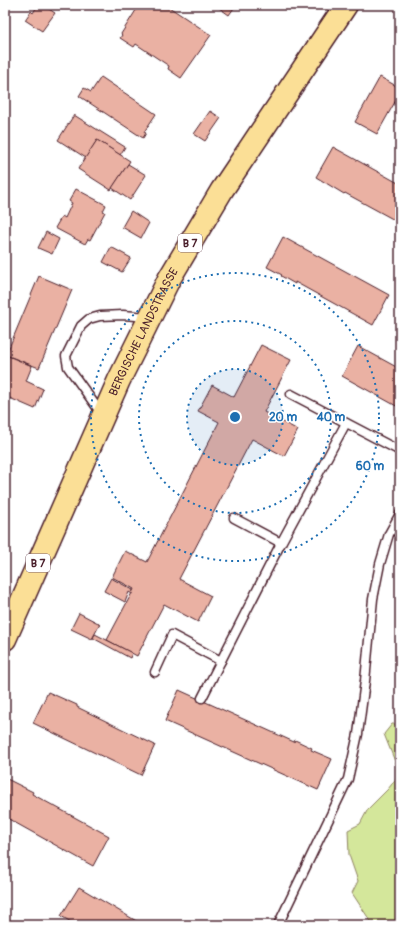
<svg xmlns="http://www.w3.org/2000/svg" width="405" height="930" font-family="Pangolin,sans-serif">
<rect width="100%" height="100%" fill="#fff"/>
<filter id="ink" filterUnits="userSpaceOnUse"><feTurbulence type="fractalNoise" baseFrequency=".025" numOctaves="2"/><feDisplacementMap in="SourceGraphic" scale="8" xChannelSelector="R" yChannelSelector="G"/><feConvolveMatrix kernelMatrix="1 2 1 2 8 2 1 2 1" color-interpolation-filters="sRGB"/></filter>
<g filter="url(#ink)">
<!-- green -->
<path fill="#d4e79b" stroke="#8f8363" d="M392,724H400V925H373L352,893L358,881L349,855L348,830L360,824L368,809L388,789L400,774L384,734Z"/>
<!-- building -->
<g fill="#eab1a3" stroke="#4a1f2b">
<path d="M38,5H43L55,13L42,31L25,20L31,11L33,13Z"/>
<path d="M142,5H166L211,35L181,78L168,69L169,66L136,44L134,47L120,38L122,35L121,34L138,7L140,8Z"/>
<path d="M215,5H236L229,15Z"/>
<path d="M101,77L156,114L144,132L146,133L143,138L79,96L84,88L91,92Z"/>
<path d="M380,77L400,88V93L377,134L355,122Z"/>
<path d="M210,111L221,118L205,141L194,134Z"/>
<path d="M74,115L125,147L120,155L97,140L86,158L58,140Z"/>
<path d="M97,140L130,161L111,190L78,169Z"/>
<path d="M333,147L400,184V223L345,193L344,194L316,177Z"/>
<path d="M128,164L146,175L130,200L112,188Z"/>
<path d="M76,189L106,205L103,211L105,212L90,240L88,239L85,244L55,228L62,216L65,218L72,203L69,201Z"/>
<path d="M131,211L149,223L141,238L122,227Z"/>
<path d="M46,232L59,239L52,254L38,248Z"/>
<path d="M283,237L389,295L373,325L295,282V284L281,276L282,275L267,267Z"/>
<path d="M111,247L131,258L122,272L103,262Z"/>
<path d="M39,276L72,290L39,368L6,355Z"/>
<path d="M261,345L291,360L264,412L298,430L284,456L252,439L179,579L211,596L198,622L164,604L137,656L107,640L134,589L112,577L125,551L147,562L219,422L198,411L212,385L234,397Z"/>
<path d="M358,346L400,369V408L342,376Z"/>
<path d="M8,356L32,366L26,381L43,389L35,409L5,396V364Z"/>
<path d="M111,578L133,590L132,594L129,592L125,602L104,591Z"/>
<path d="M79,613L100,624L92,639L71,629Z"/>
<path d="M95,634L132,653L130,658L93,638Z"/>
<path d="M179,690L294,742L295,740L312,748L311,750L332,759L318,790L165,721Z"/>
<path d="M48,692L77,705V707L155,745L141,775L33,723Z"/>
<path d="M5,778L33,792L32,794L109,836L93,866L5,817Z"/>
<path d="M79,887L143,925H76L61,916Z"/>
</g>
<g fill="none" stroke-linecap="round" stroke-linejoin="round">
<!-- lane casing -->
<g stroke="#4a1f2b" stroke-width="11">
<g id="lane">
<path d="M291,394L400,451"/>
<path d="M101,413L68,367L66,356L81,326L89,319L100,316L123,315L149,317"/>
<path d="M234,518L281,543"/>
<path d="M155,672L172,635L221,661"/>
<path d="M202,698L281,543L346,423"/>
<path d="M5,923L8,925"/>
<path d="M278,925L348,779L358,734L365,681L373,599L380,564L389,534L400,514"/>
</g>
</g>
<!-- primary casing -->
<g stroke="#4a1f2b" stroke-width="25">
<g id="primary">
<path id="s1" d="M5,639L119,380L169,279L222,190L346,5"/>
</g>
</g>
<!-- lane -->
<use href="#lane" stroke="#fff" stroke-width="8"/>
<!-- primary -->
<use href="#primary" stroke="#fbdf96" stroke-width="22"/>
</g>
</g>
<!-- distance rings -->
<circle cx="235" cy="417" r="48" fill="#1f6fb2" fill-opacity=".12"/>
<g fill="none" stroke="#1f6fb2" stroke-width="2" stroke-dasharray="2 4">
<circle cx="235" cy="417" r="48"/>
<circle cx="235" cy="417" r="96"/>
<circle cx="235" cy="417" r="144"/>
</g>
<g text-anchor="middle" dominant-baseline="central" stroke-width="3" stroke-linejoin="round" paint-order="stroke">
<!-- shield labels -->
<g fill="#fff" stroke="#80626b" stroke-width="1">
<rect x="178" y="234" width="24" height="18" rx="3"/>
<rect x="26" y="554" width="24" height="18" rx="3"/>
</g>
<g font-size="11" font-weight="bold" fill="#4a1f2b">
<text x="190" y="243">B 7</text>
<text x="38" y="563">B 7</text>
</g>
<!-- street labels -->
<g font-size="12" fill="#4a1f2b" stroke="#fff">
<text stroke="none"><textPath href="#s1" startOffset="337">BERGISCHE LANDSTRASSE</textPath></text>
</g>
</g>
<circle cx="235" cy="417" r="6" fill="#1f6fb2" stroke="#fff" stroke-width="2"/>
<g font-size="12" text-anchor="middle" font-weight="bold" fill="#1f6fb2" stroke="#fff" stroke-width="3" stroke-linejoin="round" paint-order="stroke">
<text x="283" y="421">20 m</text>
<text x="331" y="421">40 m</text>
<text x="370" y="470">60 m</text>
</g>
<!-- margin -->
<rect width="405" height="930" fill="none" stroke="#fff" stroke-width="20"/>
<rect x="10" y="10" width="385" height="910" fill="none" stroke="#4a1f2b" stroke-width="1.5" filter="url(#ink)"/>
</svg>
